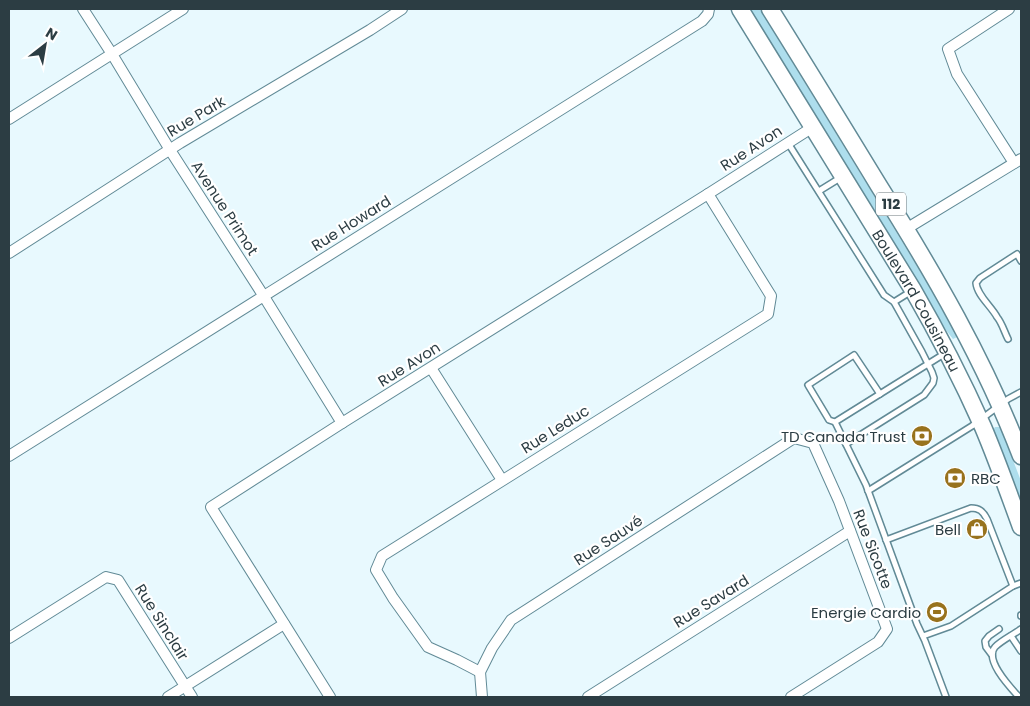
<svg xmlns="http://www.w3.org/2000/svg" width="1030" height="706" font-family="Poppins,sans-serif">
<rect width="100%" height="100%" fill="#e8f9fe"/>
<!-- green -->
<g fill="#aedeed">
<path d="M750,9H760L925,279L957,337L953,339L941,324L915,276Z"/>
<path d="M995,427H1000L1001,429L1021,481V503L993,430Z"/>
</g>
<g fill="none" stroke-linecap="round" stroke-linejoin="round">
<!-- lane casing -->
<g stroke="#618a96" stroke-width="8">
<g id="lane">
<path d="M788,143L884,295L894,302L922,352L932,372L934,378L933,383L924,395L846,444"/>
<path d="M819,191L840,178"/>
<path d="M894,302L910,292"/>
<path d="M1008,339C1004,331 1002,323 997,317C991,306 977,295 976,283L980,278L1017,254L1021,261"/>
<path d="M944,354L835,422L866,485L917,624L925,641L946,697"/>
<path d="M835,422L829,420L808,385L854,355L880,394"/>
<path d="M868,491L972,426L1008,399L1021,392"/>
<path d="M886,540L971,508C979,508 983,511 987,519L1013,586"/>
<path d="M1021,616V615"/>
<path d="M923,636L951,626L1013,586L1021,583"/>
<path d="M1011,636L1021,651"/>
<path d="M992,655L986,647L985,641L989,636L999,629"/>
<path d="M1019,697C1010,687 984,660 995,647C1002,640 1013,635 1021,629"/>
</g>
</g>
<!-- street casing -->
<g stroke="#618a96" stroke-width="12">
<g id="street">
<path d="M83,9L112,54L170,150L263,295L342,423"/>
<path d="M1009,9L948,49L957,74L1014,163"/>
<path d="M9,119L183,9"/>
<path d="M906,229L1021,159"/>
<path d="M9,253L180,143L370,30L402,9"/>
<path d="M431,368L502,480"/>
<path d="M9,456L702,21L708,14L709,9"/>
<path d="M9,638L106,577L118,580L192,697"/>
<path d="M480,672L457,660L428,647L393,598L376,570L382,556L768,314L771,296L708,194"/>
<path d="M168,697L284,624"/>
<path d="M330,697L211,507L342,423L708,194L813,127"/>
<path d="M482,697L480,672L492,648L511,620L794,438L813,443L839,501L887,629L878,642L791,697"/>
<path d="M588,697L850,531"/>
</g>
</g>
<!-- primary casing -->
<g stroke="#618a96" stroke-width="19">
<g id="primary">
<path id="s1" d="M740,9L913,290C939,335 962,380 983,427C997,460 1009,494 1021,527"/>
<path d="M770,9C807,68 843,127 879,186C933,272 985,361 1021,456"/>
</g>
</g>
<!-- lane -->
<use href="#lane" stroke="#fff" stroke-width="5"/>
<!-- street -->
<use href="#street" stroke="#fff" stroke-width="10"/>
<!-- primary -->
<use href="#primary" stroke="#fff" stroke-width="16"/>
</g>
<!-- icons -->
<defs>
<g id="bank-disc" transform="scale(1.125)"><circle r="9.5" fill="#98721d" stroke="#fff"/><path d="M-6-4H6V4H-6ZM0-2.3a2.3 2.3 0 1 0 0 4.6a2.3 2.3 0 1 0 0-4.6Z" fill="#fff"/></g>
<g id="shop-disc" transform="scale(1.125)"><circle r="9.5" fill="#98721d" stroke="#fff"/><path d="M-5-2.5h2.3a2.7 3.5 0 0 1 5.4 0H5L5.5 6h-11ZM-1.5-2.5h3a1.5 2.3 0 0 0-3 0Z" fill="#fff"/></g>
<g id="stadium-disc" transform="scale(1.125)"><circle r="9.5" fill="#98721d" stroke="#fff"/><path d="M0-5a6.5 5 0 1 0 0 10a6.5 5 0 1 0 0-10ZM-3.5-1.8h7v3.6h-7Z" fill="#fff"/></g>
</defs>
<g fill-rule="evenodd">
<use href="#bank-disc" x="922" y="436"/>
<use href="#bank-disc" x="955" y="478"/>
<use href="#shop-disc" x="977" y="529"/>
<use href="#stadium-disc" x="937" y="612"/>
</g>
<g text-anchor="middle" dominant-baseline="central" stroke-width="4.5" stroke-linejoin="round" paint-order="stroke">
<!-- shield labels -->
<rect fill="#fff" stroke="#6b777b" stroke-width="1" x="876" y="192.5" width="30" height="23" rx="4"/>
<g font-size="14" font-weight="bold" fill="#2c3d43">
<text x="891" y="204">112</text>
</g>
<!-- street labels -->
<g font-size="15" fill="#2c3d43" stroke="#fff">
<text transform="translate(196 116) rotate(-31)">Rue Park</text>
<text transform="translate(751 148) rotate(-33)">Rue Avon</text>
<text transform="translate(225 208) rotate(57)">Avenue Primot</text>
<text transform="translate(351 223) rotate(-32)">Rue Howard</text>
<text stroke="none"><textPath href="#s1" startOffset="341">Boulevard Cousineau</textPath></text>
<text transform="translate(409 364) rotate(-32)">Rue Avon</text>
<text transform="translate(555 429) rotate(-32)">Rue Leduc</text>
<text transform="translate(608 540) rotate(-33)">Rue Sauvé</text>
<text transform="translate(873 549) rotate(69)">Rue Sicotte</text>
<text transform="translate(711 601) rotate(-32)">Rue Savard</text>
<text transform="translate(162 622) rotate(58)">Rue Sinclair</text>
</g>
<!-- poi labels -->
<g font-size="15" fill="#2c3d43" stroke="#fff" text-anchor="end">
<text x="906" y="436">TD Canada Trust</text>
<text x="971" y="478" text-anchor="start">RBC</text>
<text x="961" y="529">Bell</text>
<text x="921" y="612">Energie Cardio</text>
</g>
</g>
<!-- border -->
<rect width="1030" height="706" fill="none" stroke="#2c3d43" stroke-width="20"/>
<!-- north arrow -->
<g transform="translate(45 45) rotate(31)" stroke="#ffffff" stroke-width="4" paint-order="stroke">
<path d="M0-4L9 19L0 12L-9 19Z" fill="#2c3d43"/>
<text y="-8" font-size="14" font-weight="bold" text-anchor="middle" fill="#2c3d43">N</text>
</g>
</svg>
